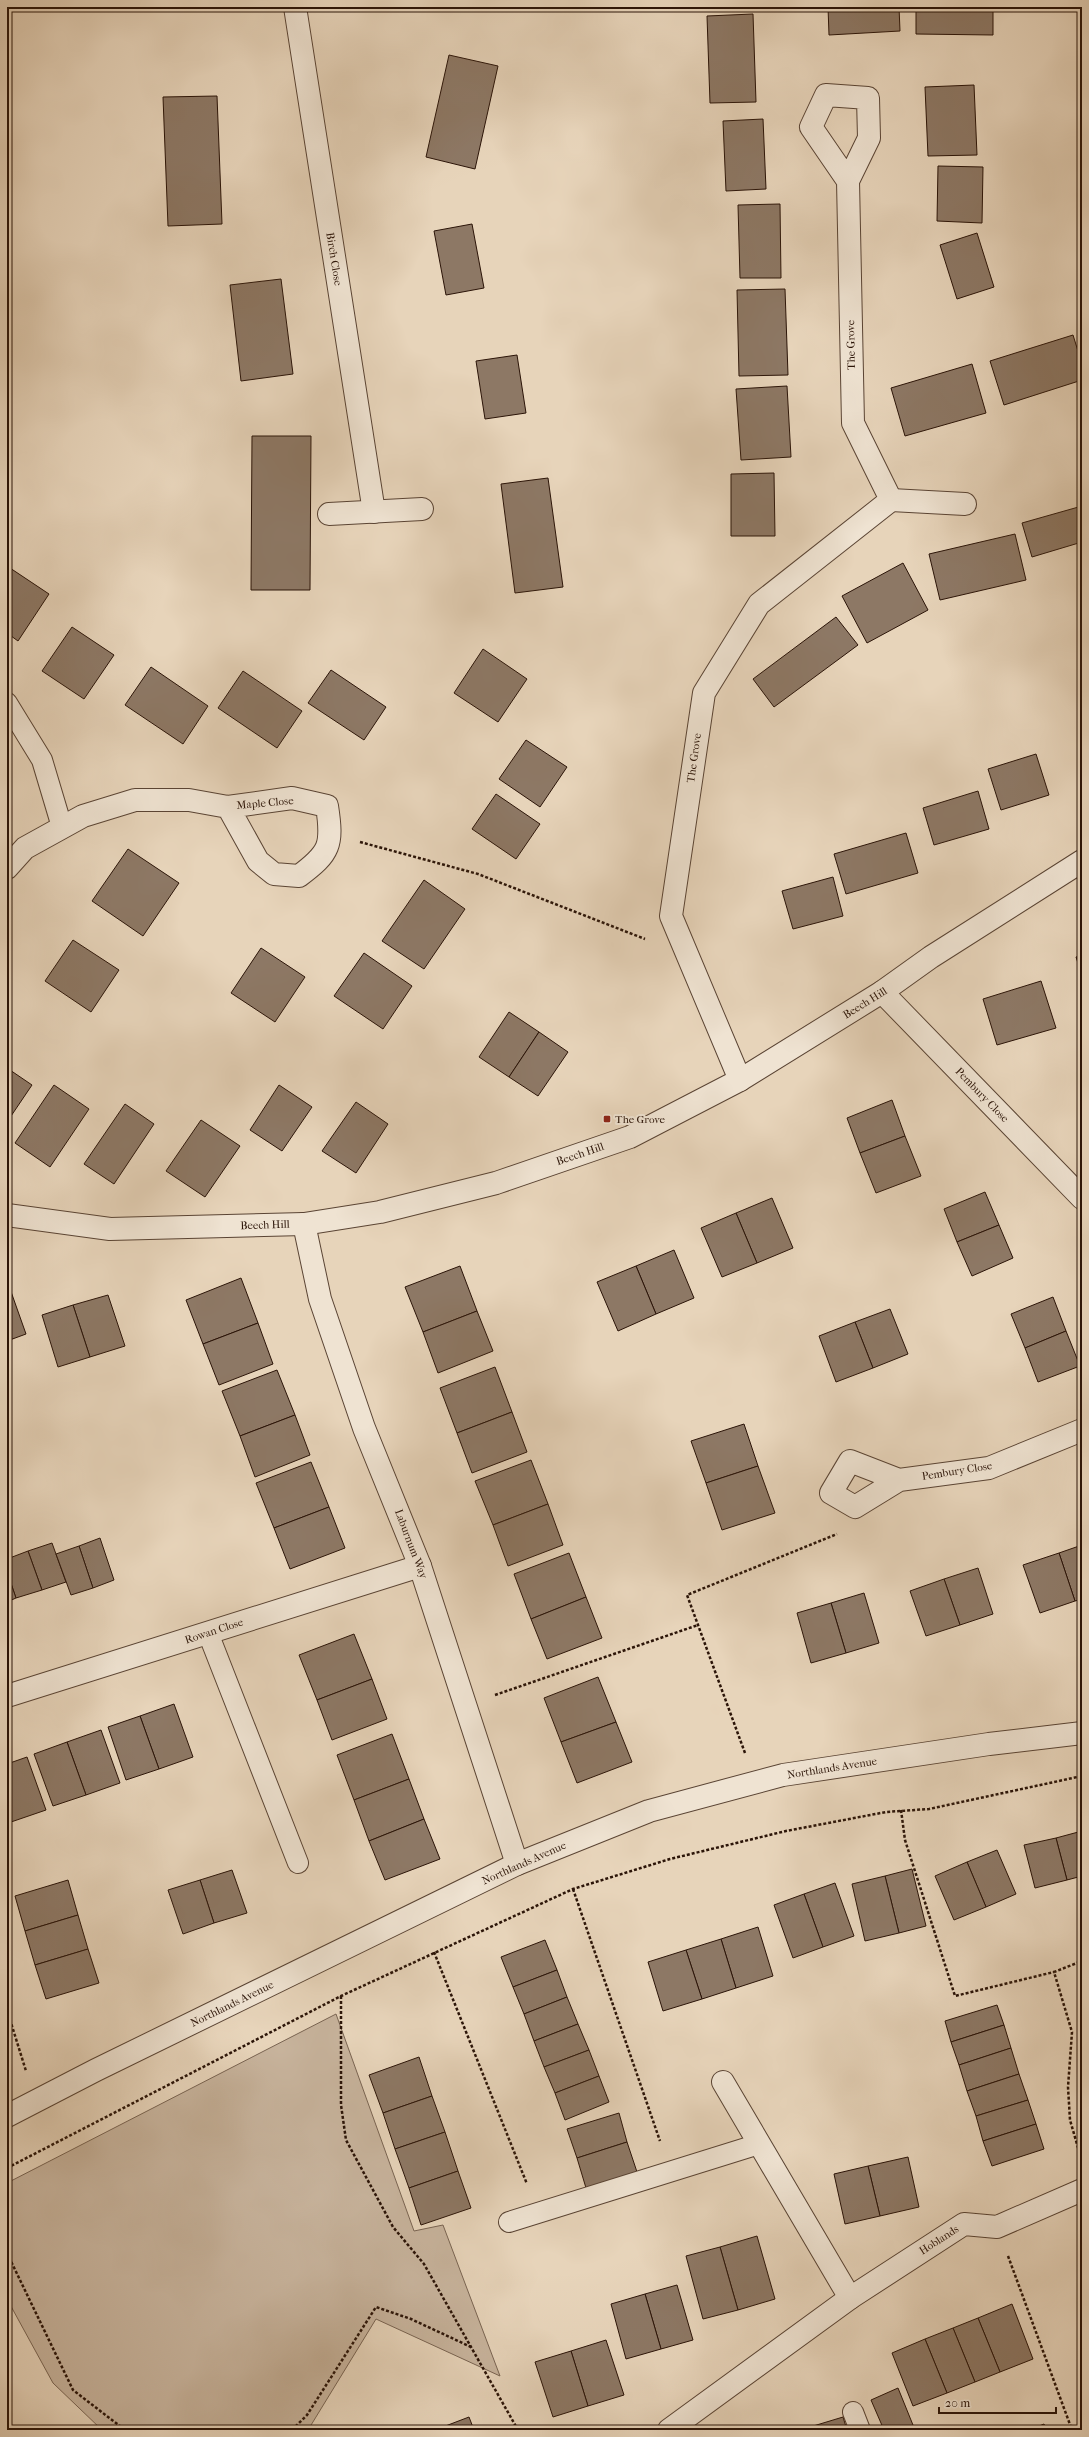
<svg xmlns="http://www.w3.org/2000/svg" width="1089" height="2437" font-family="'IM FELL French Canon',serif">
<rect width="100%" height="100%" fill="#e7d4ba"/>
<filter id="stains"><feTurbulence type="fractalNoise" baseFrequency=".005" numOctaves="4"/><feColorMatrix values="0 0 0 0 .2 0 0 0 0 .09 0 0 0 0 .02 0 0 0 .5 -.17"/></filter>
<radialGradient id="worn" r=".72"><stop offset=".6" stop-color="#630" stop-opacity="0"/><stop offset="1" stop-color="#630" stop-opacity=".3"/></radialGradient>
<!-- green -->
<path fill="#c7b39c" stroke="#796452" d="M336,2014L414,2231L443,2225L500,2376L376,2319L308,2430H102L53,2383L7,2299V2183Z"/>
<!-- building -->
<g fill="#8d7865" stroke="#2b1408">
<path d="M828,7H899L900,31L829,35Z"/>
<path d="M916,7H993V35L916,34Z"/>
<path d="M753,14L756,102L710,103L707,16Z"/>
<path d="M449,55L498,66L475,169L426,157Z"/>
<path d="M974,85L977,155L928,156L925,87Z"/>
<path d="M217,96L222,224L168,226L163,97Z"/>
<path d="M763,119L766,189L726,191L723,121Z"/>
<path d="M938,166L983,167L982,223L937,221Z"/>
<path d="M780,204L781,278H740L738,205Z"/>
<path d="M472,224L484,288L446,295L434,231Z"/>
<path d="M977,233L994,287L957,299L940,245Z"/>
<path d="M281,279L293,374L241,381L230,285Z"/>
<path d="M785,289L788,375L739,376L737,290Z"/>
<path d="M1073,335L1082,364V380L1004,405L990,361Z"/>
<path d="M517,355L526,413L485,419L476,361Z"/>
<path d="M972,364L986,413L905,436L891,388Z"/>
<path d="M787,386L791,457L741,460L736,389Z"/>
<path d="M252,436H311L310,590H251Z"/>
<path d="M774,473L775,536H731V474Z"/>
<path d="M548,478L563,587L515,593L501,484Z"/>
<path d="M1082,506V542L1032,557L1022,523Z"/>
<path d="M1015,534L1026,580L940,600L929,554Z"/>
<path d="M903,563L928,610L867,643L842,596Z"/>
<path d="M7,566L49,594L18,641L7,633Z"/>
<path d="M836,617L858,645L774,707L753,679Z"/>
<path d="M72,627L114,655L84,699L42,671Z"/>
<path d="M483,649L527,679L498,722L454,693Z"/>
<path d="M151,667L208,706L183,744L125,705Z"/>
<path d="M331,670L386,707L364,740L308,703Z"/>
<path d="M243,671L302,711L277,748L218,708Z"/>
<path d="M526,740L567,767L540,807L499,779Z"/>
<path d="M1036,754L1049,795L1001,810L988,769Z"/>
<path d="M978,791L989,829L934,845L923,808Z"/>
<path d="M496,794L540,824L516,859L472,829Z"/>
<path d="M906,833L918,873L846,894L834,854Z"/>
<path d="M128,849L179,883L143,936L92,901Z"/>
<path d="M833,877L843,916L793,929L782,891Z"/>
<path d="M424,880L465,909L424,969L382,941Z"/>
<path d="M73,940L119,970L91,1012L45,981Z"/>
<path d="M261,948L305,977L275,1022L231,993Z"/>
<path d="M364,953L412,986L383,1029L334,996Z"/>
<path d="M1082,955V976L1076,957Z"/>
<path d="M1041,981L1056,1028L997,1045L983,999Z"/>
<path d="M509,1012L539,1032L509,1077L479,1057Z"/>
<path d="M539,1032L568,1052L538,1096L509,1077Z"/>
<path d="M7,1068L32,1085L7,1122Z"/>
<path d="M54,1085L89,1109L50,1167L15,1143Z"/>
<path d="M279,1085L312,1107L282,1151L250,1130Z"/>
<path d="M892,1100L905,1136L860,1153L847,1118Z"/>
<path d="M356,1102L388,1124L356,1173L322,1151Z"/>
<path d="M125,1104L154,1124L114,1184L84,1164Z"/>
<path d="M201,1120L240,1146L205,1197L166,1171Z"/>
<path d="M905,1136L921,1176L876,1193L860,1153Z"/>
<path d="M985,1192L999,1225L957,1242L944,1209Z"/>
<path d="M772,1198L793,1248L757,1263L736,1213Z"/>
<path d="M736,1213L757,1263L722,1277L701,1228Z"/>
<path d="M999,1225L1013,1258L972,1276L957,1242Z"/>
<path d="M674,1250L694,1298L656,1314L636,1266Z"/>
<path d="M460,1266L477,1311L423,1332L405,1287Z"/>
<path d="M636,1266L656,1314L618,1331L597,1282Z"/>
<path d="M241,1278L258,1323L203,1344L186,1300Z"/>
<path d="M9,1286L26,1334L7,1341V1287Z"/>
<path d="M108,1295L125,1346L90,1357L73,1305Z"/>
<path d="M1053,1297L1066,1331L1025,1348L1011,1314Z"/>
<path d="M73,1305L90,1357L58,1367L42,1315Z"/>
<path d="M890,1309L908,1354L873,1368L855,1322Z"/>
<path d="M477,1311L493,1351L438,1373L423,1332Z"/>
<path d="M855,1322L873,1368L836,1382L819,1336Z"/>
<path d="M258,1323L273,1364L219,1385L203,1344Z"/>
<path d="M1066,1331L1080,1366L1038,1382L1025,1348Z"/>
<path d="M495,1367L512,1412L457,1433L440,1388Z"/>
<path d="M277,1370L295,1415L240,1436L222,1391Z"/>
<path d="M512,1412L527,1452L472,1473L457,1433Z"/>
<path d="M295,1415L310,1455L255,1477L240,1436Z"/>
<path d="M744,1424L758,1466L706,1483L691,1441Z"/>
<path d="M531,1460L548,1504L493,1525L475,1481Z"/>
<path d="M311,1462L329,1507L274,1528L256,1483Z"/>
<path d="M758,1466L775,1513L722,1530L706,1483Z"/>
<path d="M548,1504L563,1545L508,1566L493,1525Z"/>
<path d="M329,1507L345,1548L290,1569L274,1528Z"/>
<path d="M100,1538L114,1580L93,1588L79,1546Z"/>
<path d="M52,1543L66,1582L42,1590L28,1551Z"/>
<path d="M1082,1545V1599L1075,1601L1059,1553Z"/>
<path d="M79,1546L93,1588L71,1595L56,1554Z"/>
<path d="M28,1551L42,1590L16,1598L7,1572V1559Z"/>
<path d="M569,1553L586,1597L531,1619L514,1574Z"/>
<path d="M1059,1553L1075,1601L1040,1613L1023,1565Z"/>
<path d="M978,1568L993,1614L960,1625L944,1579Z"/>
<path d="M7,1572L16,1598L7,1602Z"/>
<path d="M944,1579L960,1625L926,1636L910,1591Z"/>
<path d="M864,1593L879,1643L846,1653L831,1603Z"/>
<path d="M586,1597L602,1638L547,1659L531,1619Z"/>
<path d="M831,1603L846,1653L811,1663L797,1613Z"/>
<path d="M354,1634L372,1679L317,1700L299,1655Z"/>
<path d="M598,1677L616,1722L561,1742L544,1698Z"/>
<path d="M372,1679L387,1719L332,1740L317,1700Z"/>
<path d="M174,1704L193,1757L159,1769L140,1716Z"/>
<path d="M140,1716L159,1769L126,1780L108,1727Z"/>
<path d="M616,1722L632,1762L577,1783L561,1742Z"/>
<path d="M101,1730L120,1783L86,1795L67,1742Z"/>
<path d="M392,1734L409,1779L354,1800L337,1755Z"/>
<path d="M67,1742L86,1795L53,1806L34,1754Z"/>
<path d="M27,1757L46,1810L11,1822L7,1809V1764Z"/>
<path d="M409,1779L424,1819L369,1841L354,1800Z"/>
<path d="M7,1809L11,1822L7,1823Z"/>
<path d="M424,1819L440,1859L385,1880L369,1841Z"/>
<path d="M1082,1831V1876L1067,1880L1056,1838Z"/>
<path d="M1056,1838L1067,1880L1035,1888L1024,1845Z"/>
<path d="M997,1850L1016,1894L986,1907L967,1862Z"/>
<path d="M967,1862L986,1907L954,1920L935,1876Z"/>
<path d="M912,1869L926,1926L899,1933L885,1876Z"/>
<path d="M232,1870L247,1913L214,1923L200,1880Z"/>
<path d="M885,1876L899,1933L865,1941L852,1884Z"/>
<path d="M68,1880L78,1915L25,1931L15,1896Z"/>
<path d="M200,1880L214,1923L183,1934L168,1890Z"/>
<path d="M835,1883L854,1936L823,1947L804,1894Z"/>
<path d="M804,1894L823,1947L793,1958L774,1905Z"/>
<path d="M78,1915L88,1949L35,1965L25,1931Z"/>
<path d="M758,1927L773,1976L736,1988L721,1939Z"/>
<path d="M721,1939L736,1988L702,1999L686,1950Z"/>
<path d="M545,1940L557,1970L513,1987L501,1957Z"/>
<path d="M88,1949L99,1983L46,1999L35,1965Z"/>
<path d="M686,1950L702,1999L663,2011L648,1962Z"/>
<path d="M557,1970L567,1997L524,2014L513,1987Z"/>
<path d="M567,1997L578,2024L534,2041L524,2014Z"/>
<path d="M997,2005L1004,2025L951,2042L945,2021Z"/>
<path d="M578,2024L589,2050L544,2067L534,2041Z"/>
<path d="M1004,2025L1011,2048L959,2065L951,2042Z"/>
<path d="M1011,2048L1019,2074L967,2091L959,2065Z"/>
<path d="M589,2050L599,2076L555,2093L544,2067Z"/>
<path d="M419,2057L432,2096L383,2113L369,2075Z"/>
<path d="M1019,2074L1028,2100L976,2116L967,2091Z"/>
<path d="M599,2076L609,2102L565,2120L555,2093Z"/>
<path d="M432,2096L445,2132L395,2149L383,2113Z"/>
<path d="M1028,2100L1036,2124L983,2141L976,2116Z"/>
<path d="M619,2113L627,2142L577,2158L567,2129Z"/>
<path d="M1036,2124L1044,2149L992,2166L983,2141Z"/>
<path d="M445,2132L458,2171L409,2188L395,2149Z"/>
<path d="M627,2142L637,2172L586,2188L577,2158Z"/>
<path d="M908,2157L919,2207L880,2216L868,2166Z"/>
<path d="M868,2166L880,2216L845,2224L834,2174Z"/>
<path d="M458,2171L471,2208L421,2225L409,2188Z"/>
<path d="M757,2236L775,2299L738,2310L720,2247Z"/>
<path d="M720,2247L738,2310L703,2319L686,2256Z"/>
<path d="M677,2285L693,2340L661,2349L645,2294Z"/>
<path d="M645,2294L661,2349L626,2359L611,2304Z"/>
<path d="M1012,2304L1033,2359L1000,2372L978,2318Z"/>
<path d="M978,2318L1000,2372L975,2382L953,2328Z"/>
<path d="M953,2328L975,2382L947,2393L925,2339Z"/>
<path d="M925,2339L947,2393L913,2406L892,2353Z"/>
<path d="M606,2340L624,2395L588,2406L571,2351Z"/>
<path d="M571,2351L588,2406L553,2417L535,2362Z"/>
<path d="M898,2388L915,2430H884L871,2400Z"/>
<path d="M469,2417L474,2430H435Z"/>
<path d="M843,2417L847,2430H811L810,2427Z"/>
<path d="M1044,2424L1047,2430H1029Z"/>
</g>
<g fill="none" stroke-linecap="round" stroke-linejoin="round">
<!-- service casing -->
<g stroke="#5a4434" stroke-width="22">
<g id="service">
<path d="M7,703L42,760L62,827"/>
<path d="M208,1633L298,1863"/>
<path d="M509,2222L759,2144"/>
<path d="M853,2412L860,2430"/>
</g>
</g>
<!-- minor casing -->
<g stroke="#5a4434" stroke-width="24">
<g id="minor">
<path d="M295,7L374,512"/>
<path d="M891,500L965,504"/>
<path d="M329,514L422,509"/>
<path d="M7,868L25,848L83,816L135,800H189L228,807L292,798L327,806C333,845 330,853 299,876L274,874L258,861L228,807"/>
<path d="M882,992L1082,1198"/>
<path d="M740,1080L671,916L704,693L759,604L891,500L853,423L848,181L811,127L826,95L868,98L869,138L848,181"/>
<path d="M7,1215L110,1229L304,1224L380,1212L496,1183L630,1137L740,1080L882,992L931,957L1082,861"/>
<path d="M304,1224L320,1299L364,1428L420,1566L517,1864"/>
<path d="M899,1480L850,1461L831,1493L855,1507L899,1480L989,1468L1082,1430"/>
<path d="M7,1696L420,1566"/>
<path d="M723,2082L850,2298"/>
<path d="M669,2430L850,2298L964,2224L997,2227L1082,2190"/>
</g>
</g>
<!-- tertiary casing -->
<g stroke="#5a4434" stroke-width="24">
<path id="tertiary" d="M7,2116L96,2070L517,1864L649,1811L783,1775L989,1744L1082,1733"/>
</g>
<!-- path -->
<g stroke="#2b1408" stroke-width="2.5" stroke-dasharray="3 2" stroke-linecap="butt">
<path d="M360,842L478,874L645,939"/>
<path d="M495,1695L698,1625"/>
<path d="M745,1753L687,1595L837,1534"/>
<path d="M901,1810L905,1840L955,1996L1054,1972"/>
<path d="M573,1889L660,2141"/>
<path d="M434,1952L527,2184"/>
<path d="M341,1996V2105L346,2140L393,2227L424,2264L518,2430"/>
<path d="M7,2010L26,2071"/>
<path d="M1081,2158L1070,2120L1068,2087L1072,2032L1054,1972L1082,1961"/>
<path d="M7,2168L341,1996L573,1889L670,1859L786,1831L886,1812L929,1809L1082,1776"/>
<path d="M7,2253L73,2390L125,2430"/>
<path d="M1008,2256L1072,2430"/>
<path d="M292,2430L307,2415L376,2307L411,2319L471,2347"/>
</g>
<!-- service -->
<use href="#service" stroke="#efe3d2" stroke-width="20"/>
<!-- minor -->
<use href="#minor" stroke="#efe3d2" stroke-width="22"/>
<!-- tertiary -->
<use href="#tertiary" stroke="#efe3d2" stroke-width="22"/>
</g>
<!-- markers -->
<rect fill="#8f2418" stroke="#efe3d2" stroke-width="1.5" x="603" y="1115" width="8" height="8" rx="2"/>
<g text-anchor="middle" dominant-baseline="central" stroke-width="4" stroke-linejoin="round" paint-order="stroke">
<!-- street labels -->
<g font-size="11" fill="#2b1408" stroke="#efe3d2">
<text transform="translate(334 259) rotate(81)">Birch Close</text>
<text transform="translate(851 345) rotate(-91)">The Grove</text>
<text transform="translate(694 758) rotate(-82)">The Grove</text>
<text transform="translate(265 803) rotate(-5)">Maple Close</text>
<text transform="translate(865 1003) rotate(-32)">Beech Hill</text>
<text transform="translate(982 1095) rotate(46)">Pembury Close</text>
<text transform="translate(580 1154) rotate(-19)">Beech Hill</text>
<text transform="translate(265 1225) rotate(-2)">Beech Hill</text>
<text transform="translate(957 1471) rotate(-9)">Pembury Close</text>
<text transform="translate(411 1544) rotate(69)">Laburnum Way</text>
<text transform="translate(214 1631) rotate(-18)">Rowan Close</text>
<text transform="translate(832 1768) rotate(-9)">Northlands Avenue</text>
<text transform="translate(524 1863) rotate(-24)">Northlands Avenue</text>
<text transform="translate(232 2004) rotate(-26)">Northlands Avenue</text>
<text transform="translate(939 2240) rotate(-33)">Hoblands</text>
</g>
<!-- poi labels -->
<g font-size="11" fill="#2b1408" stroke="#efe3d2" text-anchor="start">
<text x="615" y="1119">The Grove</text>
</g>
</g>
<!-- margin -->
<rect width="1089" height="2437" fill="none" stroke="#e7d4ba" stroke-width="24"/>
<rect x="8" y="8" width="1073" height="2421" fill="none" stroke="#2b1408" stroke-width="2"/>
<rect x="12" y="12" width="1065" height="2413" fill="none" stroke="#2b1408"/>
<!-- scale -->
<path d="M939 2407v6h117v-6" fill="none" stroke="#2b1408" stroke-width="2"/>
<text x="945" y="2407" font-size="12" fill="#2b1408" stroke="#efe3d2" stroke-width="3" paint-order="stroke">20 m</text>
<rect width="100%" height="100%" filter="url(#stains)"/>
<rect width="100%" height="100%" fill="url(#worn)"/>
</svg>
